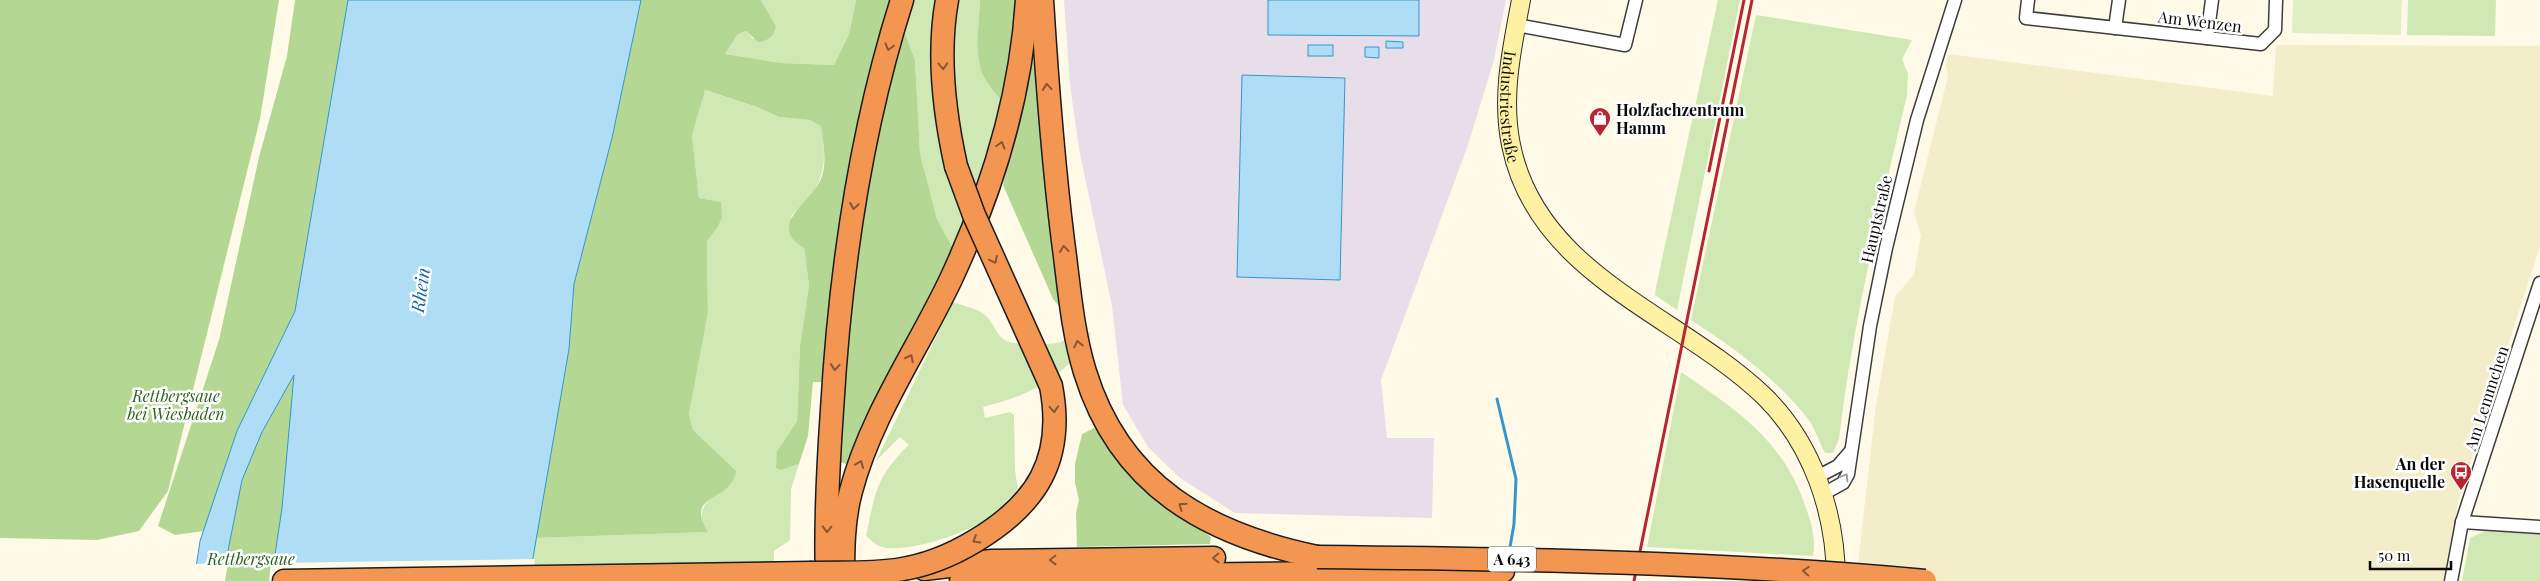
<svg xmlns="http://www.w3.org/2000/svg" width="2540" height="581" font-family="'Playfair Display',serif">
<rect width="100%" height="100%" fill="#fffae8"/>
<!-- industrial -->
<path fill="#e8deea" d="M1064,0H1506L1494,60L1467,148L1381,380L1387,438H1434L1432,518L1235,513L1180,478L1148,447L1123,405L1112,306L1079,149L1070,85Z"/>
<!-- farmland -->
<path fill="#f3eec9" d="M2276,45L2540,46V246L2459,498L2443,581H1856L1876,405L1895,297L1914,274L1921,235L1914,212L1948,76L1946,65L1948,54L2273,96Z"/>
<!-- green -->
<g fill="#d0e8b3">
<path d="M761,0H856L849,34L834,65L781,63L725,54L738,34L746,31L753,39L776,26Z"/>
<path d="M908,0H934L931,59L953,171L969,165L964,151L961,150L952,83L954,0H980L978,29L1003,102L980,189L955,252L937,219L920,154L915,60L903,28Z"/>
<path d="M1718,0H1740L1677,310L1655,295L1656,287Z"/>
<path d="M2408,0H2496L2495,36L2407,35Z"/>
<path d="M1756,15L1912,40L1902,59L1908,74L1907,95C1880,209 1853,323 1839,439L1833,453H1825C1819,442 1815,428 1808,419C1776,378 1734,348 1691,320Z"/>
<path d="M704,90L757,107L779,117L810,120L821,125C828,168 824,187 791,216L804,248L809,285L800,346L797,421L777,451L781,470L799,464L791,489L790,540L774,551V581H529L536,538L707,532C692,505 712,498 732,483L708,445L693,430L689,414L708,313L707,240L718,227L721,202L699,198L692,135Z"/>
<path d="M953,302C963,306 977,308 985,315C996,324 996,341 1014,343C1028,344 1047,346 1060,342C1072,339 1078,327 1091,333C1089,342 1083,348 1077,355C1052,385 1019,398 983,407L985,418L1010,412L1014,415L1015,471L1018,489C1007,501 995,514 980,523C960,535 901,555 879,546C874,544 870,539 866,536C875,494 876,476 909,445L900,437L876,461Z"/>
<path d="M1681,372C1738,411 1785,441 1807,511C1812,526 1816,540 1813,556L1647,547Z"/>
<path d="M2485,531L2540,534V581H2462L2470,538Z"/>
</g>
<!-- forest -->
<g fill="#b4d893">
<path d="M0,0H279L260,119L168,491L139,531L97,540L0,538Z"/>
<path d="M295,0H348L295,311L237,431L204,531L175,535L158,526L219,340L259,157L287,56Z"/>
<path d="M641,0H761L776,26C773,37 770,40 758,42L746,31L738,34L725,54L781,63L834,65L849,34L856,0H894L825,382H813L808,436L799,464L781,470L776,468L777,451L797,421L800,346L809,285L804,248C764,224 815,201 822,176C827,162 823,140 821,126L810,120L779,117L757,107L705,90L692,135L699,198L721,202L722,216L718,227L707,241L708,313L689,414L693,430L736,471C735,474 734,480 732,482C719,502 687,497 708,532L536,538L569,349L574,284L612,138Z"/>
<path d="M980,0H1016L1006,95L1003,102C995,93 985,81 981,70C975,49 979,22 980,0Z"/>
<path d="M903,28L915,60L920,154L937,219L955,252L852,459L846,464L840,462L847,309L868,150Z"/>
<path d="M1028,62H1036L1067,315L1053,299L1003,185Z"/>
<path d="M294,374L282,508L271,581H222L242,480L262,432Z"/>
<path d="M1096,427L1128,474L1211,537L1210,544L1077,547L1076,513L1079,500L1075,483V464L1082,434Z"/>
</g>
<!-- pitch -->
<path fill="#e2efc5" d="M2293,0H2402L2401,35L2292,33Z"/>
<!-- water -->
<g fill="#aeddf5" stroke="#3595cb">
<path d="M348,0H641L612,138L574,284L569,349L529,581H271L282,508L294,375L262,432L242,480L222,581H194L200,541L237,431L295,311Z"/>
<path d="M1268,0H1419V36L1268,35Z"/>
<path d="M1386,41L1403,42V48H1386Z"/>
<rect x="1308" y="45" width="25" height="11"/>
<path d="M1365,47H1379V58L1365,57Z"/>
<path d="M1242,75L1345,78L1340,280L1237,277Z"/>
</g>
<!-- pier -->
<g fill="#fffae8">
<path d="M535,559L532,581H269L271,563Z"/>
<path d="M228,563L225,581H192L194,564Z"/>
</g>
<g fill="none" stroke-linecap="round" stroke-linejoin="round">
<!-- stream -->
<path stroke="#3595cb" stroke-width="3" d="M1497,399L1516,479L1514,524L1509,553"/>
<!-- minor casing -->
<g stroke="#3d3d3d" stroke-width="15">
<g id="minor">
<path d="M2028,0L2026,18L2261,44L2275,30L2276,0"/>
<path d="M1516,25L1625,45L1636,0"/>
<path d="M2115,28L2119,0"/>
<path d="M2207,38L2212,0"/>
<path d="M1817,477L1838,466L1851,451"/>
<path d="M1823,494L1843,483L1848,474L1870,326L1886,248L1917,120L1955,0"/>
<path d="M2462,522L2540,527"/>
<path d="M2451,581L2462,522L2540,283"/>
</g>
</g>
<!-- secondary casing -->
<g stroke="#2c2c2c" stroke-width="20">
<g id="secondary">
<path id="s1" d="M1521,0C1512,48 1501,96 1511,145C1537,275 1678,314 1764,396C1813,444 1836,514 1836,581"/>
</g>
</g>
<!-- motorway casing -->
<g stroke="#1b1b1b" stroke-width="25">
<g id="motorway">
<path d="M947,0C937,55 944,112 956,166"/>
<path d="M1042,0C1047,81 1053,161 1063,241C1069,285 1072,330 1085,372C1120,486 1207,534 1317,557"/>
<path d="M924,569L992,561L1214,558"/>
<path d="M284,581L810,573"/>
<path d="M827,581C825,524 828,467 832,410C840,272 860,132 902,0"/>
<path d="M843,581C843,551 843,520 851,491C871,415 918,349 951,279C991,193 1021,96 1027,0"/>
<path d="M961,581L993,577L1503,571"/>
</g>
</g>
<!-- minor -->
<use href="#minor" stroke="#fff" stroke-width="12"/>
<!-- secondary -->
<use href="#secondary" stroke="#fef1a3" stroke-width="18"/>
<!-- motorway -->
<use href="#motorway" stroke="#f39652" stroke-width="22"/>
<!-- rail -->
<g stroke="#b82531" stroke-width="3">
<path d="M1709,171L1744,0"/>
<path d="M1634,581L1752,0"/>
</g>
<!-- motorway-bridge casing -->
<g stroke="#1b1b1b" stroke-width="25" stroke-linecap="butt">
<g id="motorway-bridge">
<path d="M1317,557C1520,559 1722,562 1925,581"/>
<path d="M810,573C839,572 869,574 897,570C925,566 952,555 975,541C1037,504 1065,459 1051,386L974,215L956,166"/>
</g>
</g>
<!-- motorway-bridge -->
<use href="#motorway-bridge" stroke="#f39652" stroke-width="22"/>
</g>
<!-- one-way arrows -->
<defs><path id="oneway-chevron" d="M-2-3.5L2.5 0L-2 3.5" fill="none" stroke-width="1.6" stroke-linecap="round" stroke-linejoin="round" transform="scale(1.25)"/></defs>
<g stroke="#8a5732">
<use href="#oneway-chevron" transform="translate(889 47) rotate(105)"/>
<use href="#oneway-chevron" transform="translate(943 66) rotate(89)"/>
<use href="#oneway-chevron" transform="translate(1047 87) rotate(-95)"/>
<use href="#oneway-chevron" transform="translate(1001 145) rotate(-74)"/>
<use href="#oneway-chevron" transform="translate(854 206) rotate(99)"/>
<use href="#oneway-chevron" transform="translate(1064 249) rotate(-97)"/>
<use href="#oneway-chevron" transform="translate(994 260) rotate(65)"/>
<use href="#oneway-chevron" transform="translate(1078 344) rotate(-102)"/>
<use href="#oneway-chevron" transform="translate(910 358) rotate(-62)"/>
<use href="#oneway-chevron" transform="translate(835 367) rotate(95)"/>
<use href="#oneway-chevron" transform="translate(1054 409) rotate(86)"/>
<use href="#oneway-chevron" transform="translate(860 464) rotate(-68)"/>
<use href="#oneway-chevron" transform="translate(1182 506) rotate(-145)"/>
<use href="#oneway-chevron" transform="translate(827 529) rotate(91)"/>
<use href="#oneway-chevron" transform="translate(976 540) rotate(149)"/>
<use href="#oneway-chevron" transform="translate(1216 558) rotate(179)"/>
<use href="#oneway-chevron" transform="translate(1053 560) rotate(179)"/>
<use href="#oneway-chevron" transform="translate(1806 571) rotate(-176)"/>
</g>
<use stroke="#9d9d9d" href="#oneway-chevron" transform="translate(1845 477) rotate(-59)"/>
<!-- icons -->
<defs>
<g id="shop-pin" transform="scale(1.125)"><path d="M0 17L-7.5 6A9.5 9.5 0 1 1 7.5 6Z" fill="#b82531" stroke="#fff"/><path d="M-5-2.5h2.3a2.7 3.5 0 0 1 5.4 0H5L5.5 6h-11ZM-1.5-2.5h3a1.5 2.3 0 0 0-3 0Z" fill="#fff"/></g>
<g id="bus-pin" transform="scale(1.125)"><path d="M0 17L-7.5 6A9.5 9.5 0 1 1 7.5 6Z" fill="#b82531" stroke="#fff"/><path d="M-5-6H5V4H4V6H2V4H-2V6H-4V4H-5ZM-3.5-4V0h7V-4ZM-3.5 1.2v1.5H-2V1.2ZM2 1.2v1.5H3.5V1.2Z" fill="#fff"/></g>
</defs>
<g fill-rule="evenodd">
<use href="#shop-pin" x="1600" y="118"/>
<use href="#bus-pin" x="2461" y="472"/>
</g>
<g text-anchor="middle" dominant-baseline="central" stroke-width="5" stroke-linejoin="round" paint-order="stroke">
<!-- shield labels -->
<rect fill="#fff" stroke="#545454" stroke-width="1" x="1488" y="546.5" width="48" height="25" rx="4"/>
<g font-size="15" font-weight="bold" fill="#0a0a0a">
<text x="1512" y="559">A 643</text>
</g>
<!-- street labels -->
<g font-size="16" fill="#0a0a0a" stroke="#fff">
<text transform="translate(2200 21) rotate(7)">Am Wenzen</text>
<text stroke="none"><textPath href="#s1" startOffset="108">Industriestraße</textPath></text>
<text transform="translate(1876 219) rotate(-77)">Hauptstraße</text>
<text transform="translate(2486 398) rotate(-72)">Am Lemmchen</text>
</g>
<!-- poi labels -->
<g font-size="16" font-weight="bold" fill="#0a0a0a" stroke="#fff" text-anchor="start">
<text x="1616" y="109">Holzfachzentrum<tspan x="1616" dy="18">Hamm</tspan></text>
<text x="2445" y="463" text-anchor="end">An der<tspan x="2445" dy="18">Hasenquelle</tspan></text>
</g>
<!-- park labels -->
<g font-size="16" font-style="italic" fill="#2d601d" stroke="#fff">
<text x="176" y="395">Rettbergsaue<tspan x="176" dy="18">bei Wiesbaden</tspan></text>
<text x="251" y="558">Rettbergsaue</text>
</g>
<!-- water labels -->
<g font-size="18" font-style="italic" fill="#16659a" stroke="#fff">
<text transform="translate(420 290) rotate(-82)">Rhein</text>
</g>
</g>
<!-- scale -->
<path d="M2370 561v8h81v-8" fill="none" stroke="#0a0a0a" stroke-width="2.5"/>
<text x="2378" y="561" font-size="15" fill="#0a0a0a" stroke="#ffffff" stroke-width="4" paint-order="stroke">50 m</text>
</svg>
